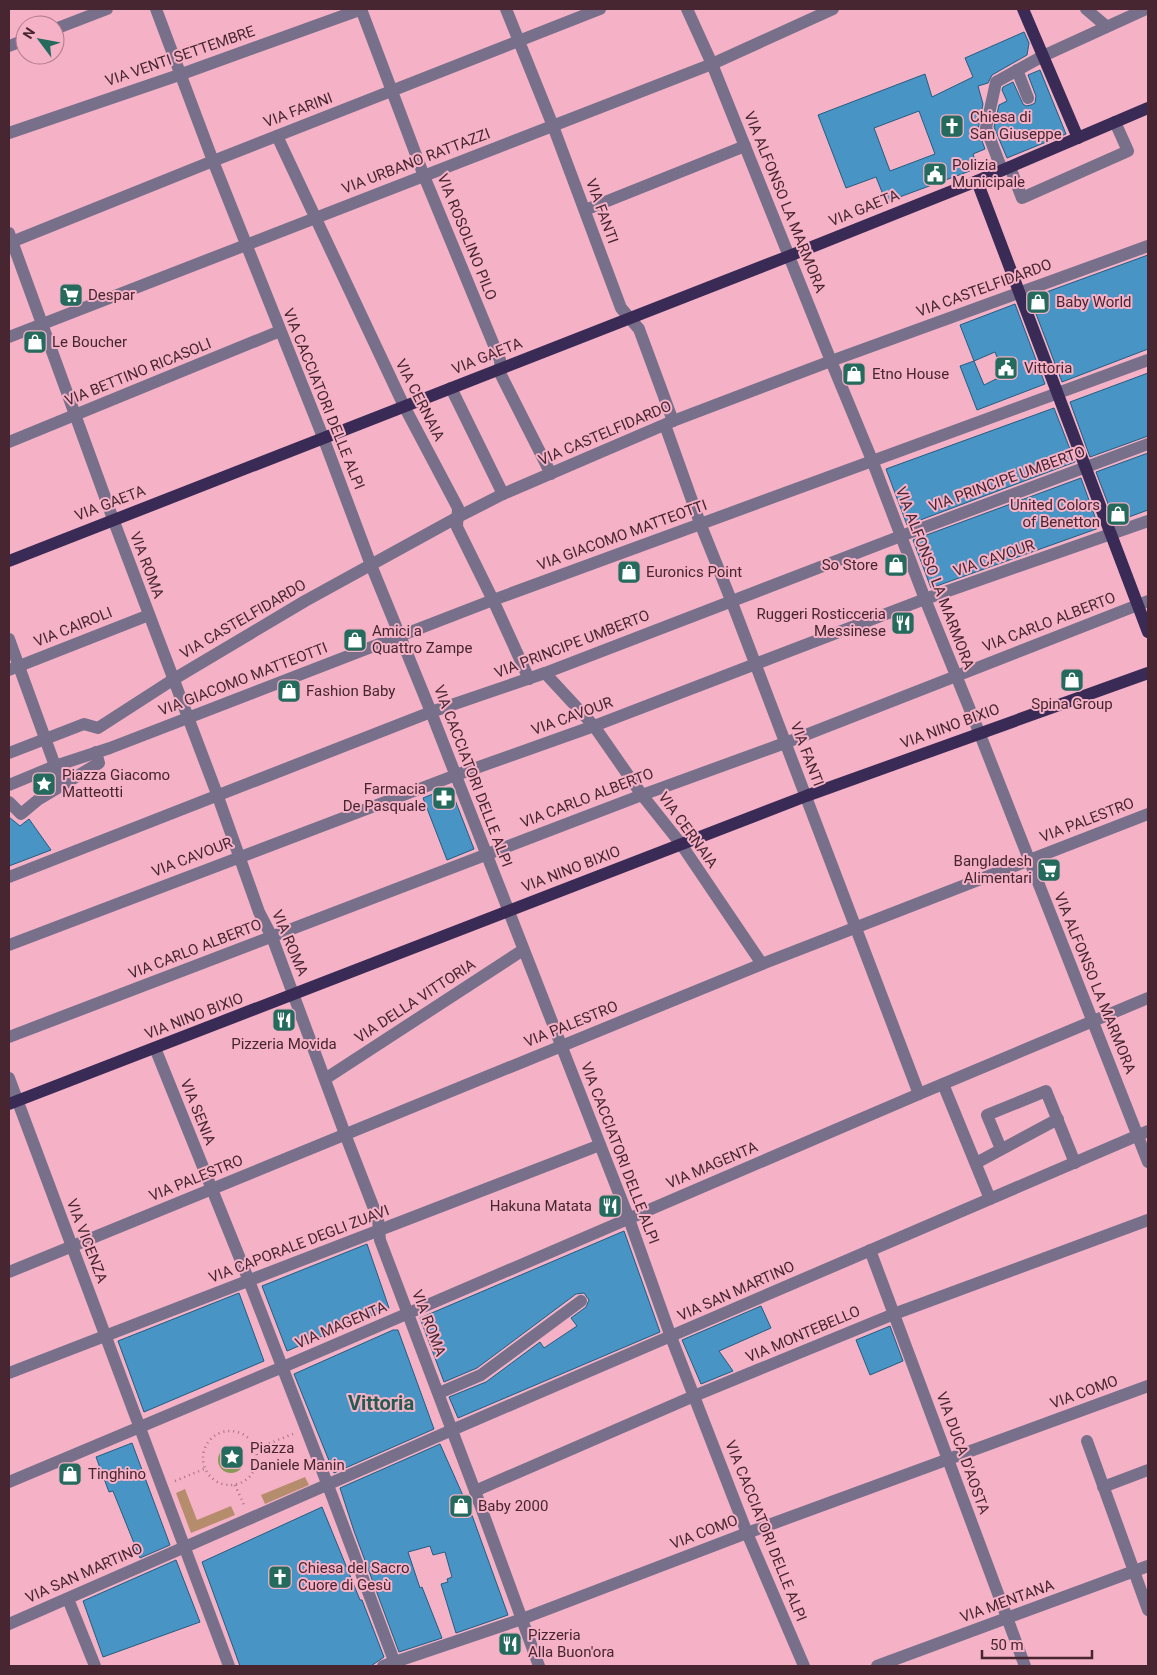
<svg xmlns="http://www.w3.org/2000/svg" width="1157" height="1675" font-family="Roboto,sans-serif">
<rect width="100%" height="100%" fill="#f5b1c6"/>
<!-- green -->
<g fill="#b58d6d">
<path d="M305,1477L309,1485L265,1504L261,1495Z"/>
<path d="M185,1489L197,1520L231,1506L235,1515L191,1533L176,1493Z"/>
</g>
<!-- water -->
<circle fill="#8b9958" cx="231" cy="1460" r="13"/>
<!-- building -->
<g fill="#4895c5" stroke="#225d81" fill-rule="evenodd">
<path d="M1024,32L1029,43L1027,55L992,75L988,83L978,86L983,104L978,130L985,149L973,154L978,168L886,202L876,177L846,188L818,115L925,74L932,97L973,77L965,58ZM919,111L935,154L890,171L874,128Z"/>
<path d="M1040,70L1066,134L1007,158L994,127L999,105L1007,101L1002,90L1003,87L1013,82L1023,104L1026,106L1031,105L1035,103L1036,96L1028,75Z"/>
<path d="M1148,255V349L1062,382L1030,298Z"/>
<path d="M1015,304L1045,384L977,410L960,366L974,361L960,325ZM995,352L1004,375L984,385L974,361Z"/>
<path d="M1148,373V436L1090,457L1070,402Z"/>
<path d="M1054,408L1075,462L907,525L886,469Z"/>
<path d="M1148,453V510L1115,522L1096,472Z"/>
<path d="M1081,478L1099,528L931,588L913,540Z"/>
<path d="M450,787L474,849L447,860L423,798Z"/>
<path d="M9,817L20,826L29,819L51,850L9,866Z"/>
<path d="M624,1231L660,1332L458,1418L449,1397L486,1382L540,1342L544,1348L577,1326L571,1318L586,1307L589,1300L584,1293L576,1294L477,1368L444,1382L420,1318Z"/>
<path d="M367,1244L389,1308L287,1351L262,1286Z"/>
<path d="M239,1293L264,1361L144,1412L118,1341Z"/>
<path d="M761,1306L771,1328L719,1351L733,1371L701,1384L682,1340Z"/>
<path d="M890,1326L903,1361L870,1375L856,1340Z"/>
<path d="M393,1330H398L434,1429L334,1473L294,1374Z"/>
<path d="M132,1443L170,1545L140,1558L113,1491L109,1492L96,1457Z"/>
<path d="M440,1444L473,1518L508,1615L456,1633L441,1584L448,1582L447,1579L452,1577L445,1552L433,1555L430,1546L408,1552L420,1588L422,1587L442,1638L399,1652L354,1531L340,1488Z"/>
<path d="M322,1507L360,1600H362L384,1657L371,1666H240L202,1562Z"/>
<path d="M176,1560L200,1622L103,1657L83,1601Z"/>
</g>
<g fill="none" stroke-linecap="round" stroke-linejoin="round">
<!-- path -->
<g stroke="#a57182" stroke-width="2.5" stroke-dasharray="1 4" stroke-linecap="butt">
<circle cx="230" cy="1458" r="27"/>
<path d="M255,1449L293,1434"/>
<path d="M175,1481L204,1469"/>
<path d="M235,1485L245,1507"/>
</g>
<!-- minor -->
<g stroke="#78708a" stroke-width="12">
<path d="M156,9L213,161L323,437L371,565L431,712L629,1219L671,1337L747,1533L804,1666"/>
<path d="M361,9L424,176L500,360L501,375L551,474"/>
<path d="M506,9L553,126L621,308L639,329L673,421"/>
<path d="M687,9L712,64L831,361L872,460L925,599L979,732L1148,1162"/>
<path d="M1086,9L1106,26"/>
<path d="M55,29L107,9"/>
<path d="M9,46L25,40"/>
<path d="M1017,70L1028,98"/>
<path d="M9,133L179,75L362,9"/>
<path d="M277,136L404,406L458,508L457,527L493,600L529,679"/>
<path d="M1010,167L1022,198L1128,151L1115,122"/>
<path d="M1002,170L986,128L996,82L1043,56L1146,9"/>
<path d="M585,210L745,146"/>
<path d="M9,233L113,519L217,794L259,912L272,937L345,1134L378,1219L380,1240L475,1491L539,1666"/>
<path d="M9,243L213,161L600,9"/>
<path d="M9,337L712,64L833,9"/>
<path d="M451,388L503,494"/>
<path d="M665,425L700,523L731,600L919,1094"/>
<path d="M9,442L280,331"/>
<path d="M9,639L62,785"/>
<path d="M9,670L149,615"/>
<path d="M545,673L594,726L642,795L681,844L762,964"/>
<path d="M9,753L84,724L98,728L174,679L305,601L458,517L503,494L673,421L831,361L1148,246"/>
<path d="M9,785L55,766L110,748L493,600L1148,360"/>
<path d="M9,802L21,814L39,799L99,763L96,752"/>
<path d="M9,877L431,712L545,673L901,536L1148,444"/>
<path d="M9,945L456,775L594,726L925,599L1148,521"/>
<path d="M9,1037L642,795L785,743L1148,601"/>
<path d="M155,1048L249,1281L332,1496L396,1666"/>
<path d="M9,1078L229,1666"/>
<path d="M325,1079L523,950"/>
<path d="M943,1084L990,1199"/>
<path d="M1001,1149L987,1115L1046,1091L1075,1163"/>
<path d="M976,1163L1058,1119"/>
<path d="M870,1250L1025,1666"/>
<path d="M9,1272L762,964L1148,814"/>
<path d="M9,1373L600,1145"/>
<path d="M439,1393L481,1375L581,1301"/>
<path d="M1087,1441L1148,1610"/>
<path d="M9,1482L290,1364L919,1094L1148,998"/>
<path d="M1103,1487L1148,1470"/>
<path d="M475,1491L694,1396L894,1314L1148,1220"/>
<path d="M68,1599L95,1666"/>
<path d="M9,1624L452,1430L1148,1131"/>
<path d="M383,1666L522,1619L747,1533L1148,1386"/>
<path d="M877,1666L1148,1566"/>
</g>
<!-- major -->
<g stroke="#3a2a56" stroke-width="12">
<path d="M1023,9L1078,138"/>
<path d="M977,181L1148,632"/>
<path d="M9,561L789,256L977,181L1148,108"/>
<path d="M9,1104L806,796L1148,673"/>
</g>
</g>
<!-- icons -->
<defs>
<g id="church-square" transform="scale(1.25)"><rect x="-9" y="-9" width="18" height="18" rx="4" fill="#246a5d" stroke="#f5b1c6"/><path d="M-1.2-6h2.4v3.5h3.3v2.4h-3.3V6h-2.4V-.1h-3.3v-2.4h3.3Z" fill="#fff"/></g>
<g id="civic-square" transform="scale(1.25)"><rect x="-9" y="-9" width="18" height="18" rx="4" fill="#246a5d" stroke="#f5b1c6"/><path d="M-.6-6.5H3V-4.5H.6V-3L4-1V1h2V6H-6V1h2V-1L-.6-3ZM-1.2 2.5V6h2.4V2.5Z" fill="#fff"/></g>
<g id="supermarket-square" transform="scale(1.25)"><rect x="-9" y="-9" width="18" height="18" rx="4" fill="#246a5d" stroke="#f5b1c6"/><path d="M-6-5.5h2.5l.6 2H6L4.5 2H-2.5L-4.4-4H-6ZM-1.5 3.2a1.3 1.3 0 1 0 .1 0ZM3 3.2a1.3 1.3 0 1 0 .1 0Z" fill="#fff"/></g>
<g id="shop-square" transform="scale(1.25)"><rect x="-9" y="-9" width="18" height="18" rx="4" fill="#246a5d" stroke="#f5b1c6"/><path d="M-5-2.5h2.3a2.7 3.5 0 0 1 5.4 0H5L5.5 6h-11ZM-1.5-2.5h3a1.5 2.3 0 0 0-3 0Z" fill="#fff"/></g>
<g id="restaurant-square" transform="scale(1.25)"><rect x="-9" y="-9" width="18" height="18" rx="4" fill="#246a5d" stroke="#f5b1c6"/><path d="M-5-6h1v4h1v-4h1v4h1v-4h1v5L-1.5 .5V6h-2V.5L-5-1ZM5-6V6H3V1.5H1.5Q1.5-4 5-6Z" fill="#fff"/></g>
<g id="sight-square" transform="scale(1.25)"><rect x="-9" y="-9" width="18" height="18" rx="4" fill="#246a5d" stroke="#f5b1c6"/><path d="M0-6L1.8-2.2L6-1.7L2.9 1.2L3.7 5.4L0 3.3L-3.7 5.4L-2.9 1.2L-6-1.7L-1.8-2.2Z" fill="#fff"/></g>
<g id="pharmacy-square" transform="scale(1.25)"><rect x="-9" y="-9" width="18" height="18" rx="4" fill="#246a5d" stroke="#f5b1c6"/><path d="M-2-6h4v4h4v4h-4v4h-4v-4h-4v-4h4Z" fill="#fff"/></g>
</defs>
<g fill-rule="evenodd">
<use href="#church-square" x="952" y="126"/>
<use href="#civic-square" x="935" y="174"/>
<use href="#supermarket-square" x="71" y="295"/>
<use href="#shop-square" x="1038" y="302"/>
<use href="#shop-square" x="35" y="342"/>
<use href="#civic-square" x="1006" y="368"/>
<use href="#shop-square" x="854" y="374"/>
<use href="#shop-square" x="1118" y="514"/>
<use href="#shop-square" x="896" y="565"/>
<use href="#shop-square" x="629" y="572"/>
<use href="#restaurant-square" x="903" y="623"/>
<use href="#shop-square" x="355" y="640"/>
<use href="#shop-square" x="1072" y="680"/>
<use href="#shop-square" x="289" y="691"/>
<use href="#sight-square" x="44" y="784"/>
<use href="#pharmacy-square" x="444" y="798"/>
<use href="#supermarket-square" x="1049" y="870"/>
<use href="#restaurant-square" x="284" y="1020"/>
<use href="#restaurant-square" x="610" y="1206"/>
<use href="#sight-square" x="232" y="1457"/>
<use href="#shop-square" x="70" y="1474"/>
<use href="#shop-square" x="461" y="1506"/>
<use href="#church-square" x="280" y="1577"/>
<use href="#restaurant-square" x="510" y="1644"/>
</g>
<g text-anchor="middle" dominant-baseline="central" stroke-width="4" stroke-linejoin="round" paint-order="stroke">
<!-- street labels -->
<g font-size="15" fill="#472631" stroke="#f5b1c6">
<text transform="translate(180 56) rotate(-19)">VIA VENTI SETTEMBRE</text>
<text transform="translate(298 110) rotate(-21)">VIA FARINI</text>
<text transform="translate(416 161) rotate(-21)">VIA URBANO RATTAZZI</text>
<text transform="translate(785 202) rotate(68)">VIA ALFONSO LA MARMORA</text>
<text transform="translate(864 208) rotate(-22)">VIA GAETA</text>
<text transform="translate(602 211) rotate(70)">VIA FANTI</text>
<text transform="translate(467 237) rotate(68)">VIA ROSOLINO PILO</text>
<text transform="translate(984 288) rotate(-20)">VIA CASTELFIDARDO</text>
<text transform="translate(487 356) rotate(-22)">VIA GAETA</text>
<text transform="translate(138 372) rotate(-22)">VIA BETTINO RICASOLI</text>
<text transform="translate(324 399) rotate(68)">VIA CACCIATORI DELLE ALPI</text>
<text transform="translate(420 400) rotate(63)">VIA CERNAIA</text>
<text transform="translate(605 433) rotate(-23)">VIA CASTELFIDARDO</text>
<text transform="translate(1007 479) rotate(-20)">VIA PRINCIPE UMBERTO</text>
<text transform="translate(110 503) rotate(-21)">VIA GAETA</text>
<text transform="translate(622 535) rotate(-20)">VIA GIACOMO MATTEOTTI</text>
<text transform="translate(994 558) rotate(-19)">VIA CAVOUR</text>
<text transform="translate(147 565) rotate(69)">VIA ROMA</text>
<text transform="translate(935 578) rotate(69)">VIA ALFONSO LA MARMORA</text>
<text transform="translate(243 619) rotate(-30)">VIA CASTELFIDARDO</text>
<text transform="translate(1049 622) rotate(-21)">VIA CARLO ALBERTO</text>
<text transform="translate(73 627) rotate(-22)">VIA CAIROLI</text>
<text transform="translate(572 644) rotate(-21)">VIA PRINCIPE UMBERTO</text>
<text transform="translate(243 679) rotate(-21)">VIA GIACOMO MATTEOTTI</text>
<text transform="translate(572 716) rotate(-20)">VIA CAVOUR</text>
<text transform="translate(950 726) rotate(-20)">VIA NINO BIXIO</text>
<text transform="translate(807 754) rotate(69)">VIA FANTI</text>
<text transform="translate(473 776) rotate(69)">VIA CACCIATORI DELLE ALPI</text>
<text transform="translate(587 798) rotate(-21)">VIA CARLO ALBERTO</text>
<text transform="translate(1087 820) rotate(-21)">VIA PALESTRO</text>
<text transform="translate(688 830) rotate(54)">VIA CERNAIA</text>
<text transform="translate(192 857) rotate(-21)">VIA CAVOUR</text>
<text transform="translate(571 869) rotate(-21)">VIA NINO BIXIO</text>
<text transform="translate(290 943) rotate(67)">VIA ROMA</text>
<text transform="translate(195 949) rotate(-21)">VIA CARLO ALBERTO</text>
<text transform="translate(1095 983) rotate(68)">VIA ALFONSO LA MARMORA</text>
<text transform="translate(415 1001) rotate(-33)">VIA DELLA VITTORIA</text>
<text transform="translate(194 1016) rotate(-21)">VIA NINO BIXIO</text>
<text transform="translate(571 1024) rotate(-22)">VIA PALESTRO</text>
<text transform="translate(198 1112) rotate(68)">VIA SENIA</text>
<text transform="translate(620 1153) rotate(69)">VIA CACCIATORI DELLE ALPI</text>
<text transform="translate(712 1165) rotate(-23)">VIA MAGENTA</text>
<text transform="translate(196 1178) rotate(-22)">VIA PALESTRO</text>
<text transform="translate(87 1241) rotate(69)">VIA VICENZA</text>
<text transform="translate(299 1244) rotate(-21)">VIA CAPORALE DEGLI ZUAVI</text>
<text transform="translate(736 1291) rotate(-24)">VIA SAN MARTINO</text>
<text transform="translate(429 1323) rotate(69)">VIA ROMA</text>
<text transform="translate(341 1325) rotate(-23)">VIA MAGENTA</text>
<text transform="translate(803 1334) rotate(-23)">VIA MONTEBELLO</text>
<text transform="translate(1084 1392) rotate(-20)">VIA COMO</text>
<text transform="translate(963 1453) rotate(70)">VIA DUCA D'AOSTA</text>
<text transform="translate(766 1531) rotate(68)">VIA CACCIATORI DELLE ALPI</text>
<text transform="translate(704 1532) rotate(-21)">VIA COMO</text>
<text transform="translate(84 1573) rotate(-24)">VIA SAN MARTINO</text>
<text transform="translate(1007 1601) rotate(-20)">VIA MENTANA</text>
</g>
<!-- poi labels -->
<g font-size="15" fill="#472631" stroke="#f5b1c6" text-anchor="start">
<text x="970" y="117">Chiesa di<tspan x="970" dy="17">San Giuseppe</tspan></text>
<text x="952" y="165">Polizia<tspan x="952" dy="17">Municipale</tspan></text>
<text x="88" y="295">Despar</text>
<text x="1056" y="302">Baby World</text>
<text x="52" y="342">Le Boucher</text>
<text x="1024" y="368">Vittoria</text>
<text x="872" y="374">Etno House</text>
<text x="1100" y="505" text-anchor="end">United Colors<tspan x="1100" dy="17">of Benetton</tspan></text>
<text x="878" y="565" text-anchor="end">So Store</text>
<text x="646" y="572">Euronics Point</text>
<text x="886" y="614" text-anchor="end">Ruggeri Rosticceria<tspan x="886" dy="17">Messinese</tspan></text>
<text x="372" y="631">Amici a<tspan x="372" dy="17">Quattro Zampe</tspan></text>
<text x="306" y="691">Fashion Baby</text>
<text x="1072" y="704" text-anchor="middle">Spina Group</text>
<text x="62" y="775">Piazza Giacomo<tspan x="62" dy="17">Matteotti</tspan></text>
<text x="426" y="789" text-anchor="end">Farmacia<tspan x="426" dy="17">De Pasquale</tspan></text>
<text x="1032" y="861" text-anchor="end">Bangladesh<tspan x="1032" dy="17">Alimentari</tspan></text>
<text x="284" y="1044" text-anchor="middle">Pizzeria Movida</text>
<text x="592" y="1206" text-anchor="end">Hakuna Matata</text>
<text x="250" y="1448">Piazza<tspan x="250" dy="17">Daniele Manin</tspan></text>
<text x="88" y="1474">Tinghino</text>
<text x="478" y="1506">Baby 2000</text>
<text x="298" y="1568">Chiesa del Sacro<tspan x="298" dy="17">Cuore di Gesù</tspan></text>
<text x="528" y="1635">Pizzeria<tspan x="528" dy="17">Alla Buon'ora</tspan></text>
</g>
<!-- district labels -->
<g font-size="20" font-weight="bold" fill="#245a50" stroke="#f5b1c6">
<text x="381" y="1403">Vittoria</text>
</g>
</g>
<!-- border -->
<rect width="1157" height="1675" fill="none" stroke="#472631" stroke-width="20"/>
<!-- north arrow -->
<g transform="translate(40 40) rotate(302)"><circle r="24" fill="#f5b1c6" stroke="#af798a"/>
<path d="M0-4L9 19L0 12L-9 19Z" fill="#246a5d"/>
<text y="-8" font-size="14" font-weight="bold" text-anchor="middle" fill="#472631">N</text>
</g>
<!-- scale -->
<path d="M982 1650v8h110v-8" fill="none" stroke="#472631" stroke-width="2.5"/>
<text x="990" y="1650" font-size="15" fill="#472631" stroke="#f5b1c6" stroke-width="4" paint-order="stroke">50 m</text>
</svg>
